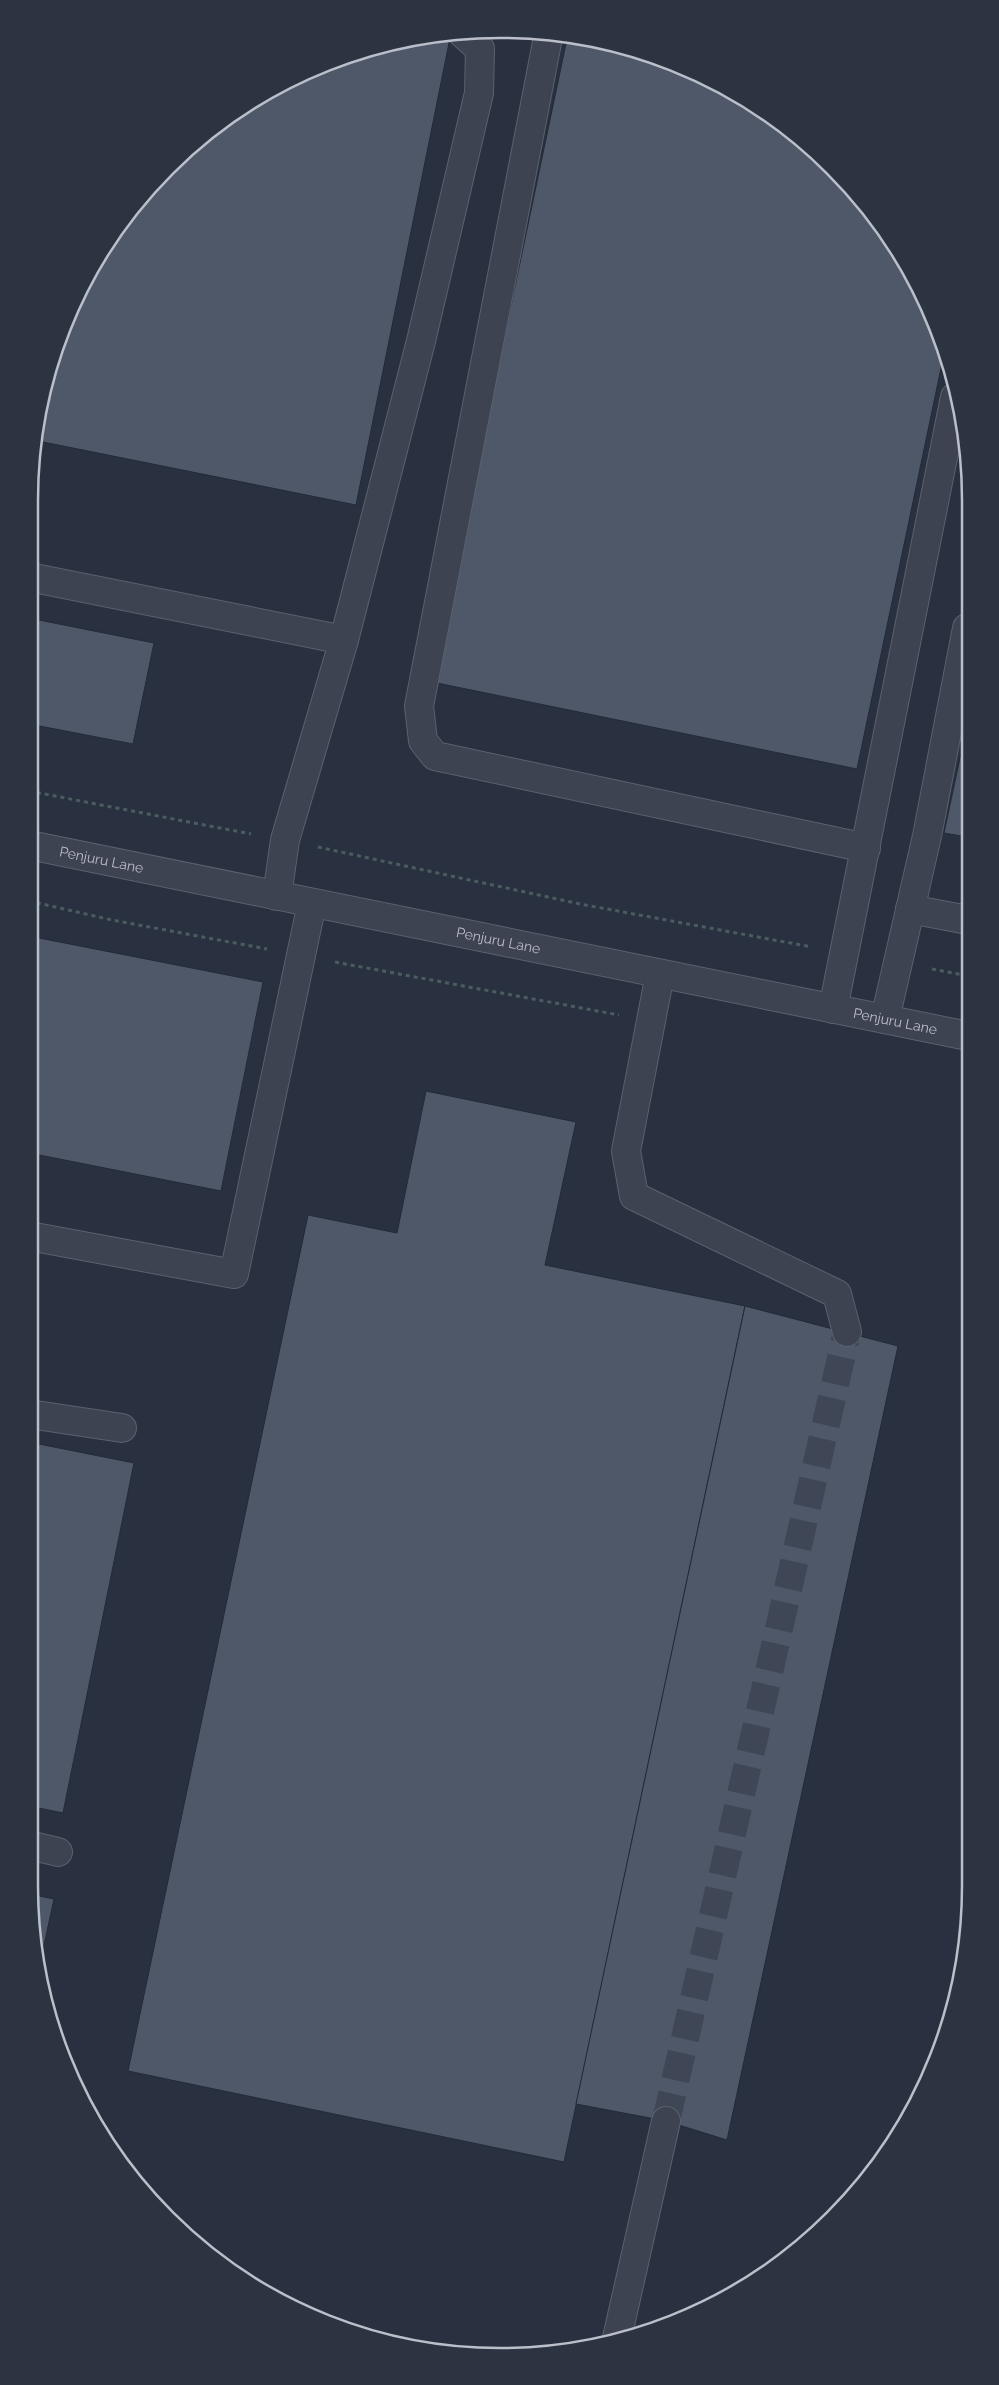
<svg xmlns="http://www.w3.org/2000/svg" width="999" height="2385" font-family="Raleway,sans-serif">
<rect width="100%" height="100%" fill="#293140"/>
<!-- building -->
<g fill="#4f5869" stroke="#232a37">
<path d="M568,34L651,54L786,126L873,213L934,319L944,354L857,769L432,682Z"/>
<path d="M436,35L450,38L356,505L38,441L54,348L92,264L146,189L213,126L292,77L378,45Z"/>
<path d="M29,618L154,643L133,744L29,724Z"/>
<path d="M967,725V837L944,833Z"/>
<path d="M29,936L263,982L221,1191L29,1153Z"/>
<path d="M426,1091L576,1122L545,1265L745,1306L564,2162L128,2071L308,1215L397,1233Z"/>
<path d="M745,1306L898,1346L727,2140L666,2121L576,2104Z"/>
<path d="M29,1442L134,1463L63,1813L29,1806Z"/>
<path d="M30,1894L54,1899L41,1959Z"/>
</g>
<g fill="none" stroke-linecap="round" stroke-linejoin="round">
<!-- minor-tunnel -->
<path stroke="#3f4655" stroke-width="28" stroke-dasharray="28 14" stroke-linecap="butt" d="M666,2121L847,1332"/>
<!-- minor casing -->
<g stroke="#5b616d" stroke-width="30">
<g id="minor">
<path d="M549,32L419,706L423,741L435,756L866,848"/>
<path d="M29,577L344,640"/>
<path id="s1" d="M29,845L968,1036"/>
<path d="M277,896L285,840L344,640L421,341L479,93L480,49L460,31"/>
<path d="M910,909L968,920"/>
<path d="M660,974L626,1151L634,1196L837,1294L847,1332"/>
<path d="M833,1009L955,397"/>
<path d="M885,1019L927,836L967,628"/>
<path d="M29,1236L234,1274L312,903"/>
<path d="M29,1414L122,1428"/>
<path d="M29,1845L58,1852"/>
<path d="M617,2338L666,2121"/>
</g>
</g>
<!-- path -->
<g stroke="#4b5c60" stroke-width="3" stroke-dasharray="4 4" stroke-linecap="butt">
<path d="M29,791L251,834"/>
<path d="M318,847L580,904L812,947"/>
<path d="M29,901L112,920L267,949"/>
<path d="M335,962L619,1015"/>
<path d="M932,969L968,976"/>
</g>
<!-- minor -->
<use href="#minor" stroke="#3d4350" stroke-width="28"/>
</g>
<g text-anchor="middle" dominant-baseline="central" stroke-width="4" stroke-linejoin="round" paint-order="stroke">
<!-- street labels -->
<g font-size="14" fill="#babfca" stroke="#212835">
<text stroke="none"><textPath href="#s1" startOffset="74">Penjuru Lane</textPath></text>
<text stroke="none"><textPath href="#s1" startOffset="479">Penjuru Lane</textPath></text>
<text stroke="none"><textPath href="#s1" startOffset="884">Penjuru Lane</textPath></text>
</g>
</g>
<!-- crop -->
<path d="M0 0H999V2385H0ZM500 38H500A462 462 0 0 1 962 500V1886A462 462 0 0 1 500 2348H500A462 462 0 0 1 38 1886V500A462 462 0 0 1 500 38Z" fill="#2d3441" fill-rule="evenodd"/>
<path fill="none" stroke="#babfca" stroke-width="2.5" d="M500 38H500A462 462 0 0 1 962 500V1886A462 462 0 0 1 500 2348H500A462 462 0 0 1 38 1886V500A462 462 0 0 1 500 38Z"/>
</svg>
